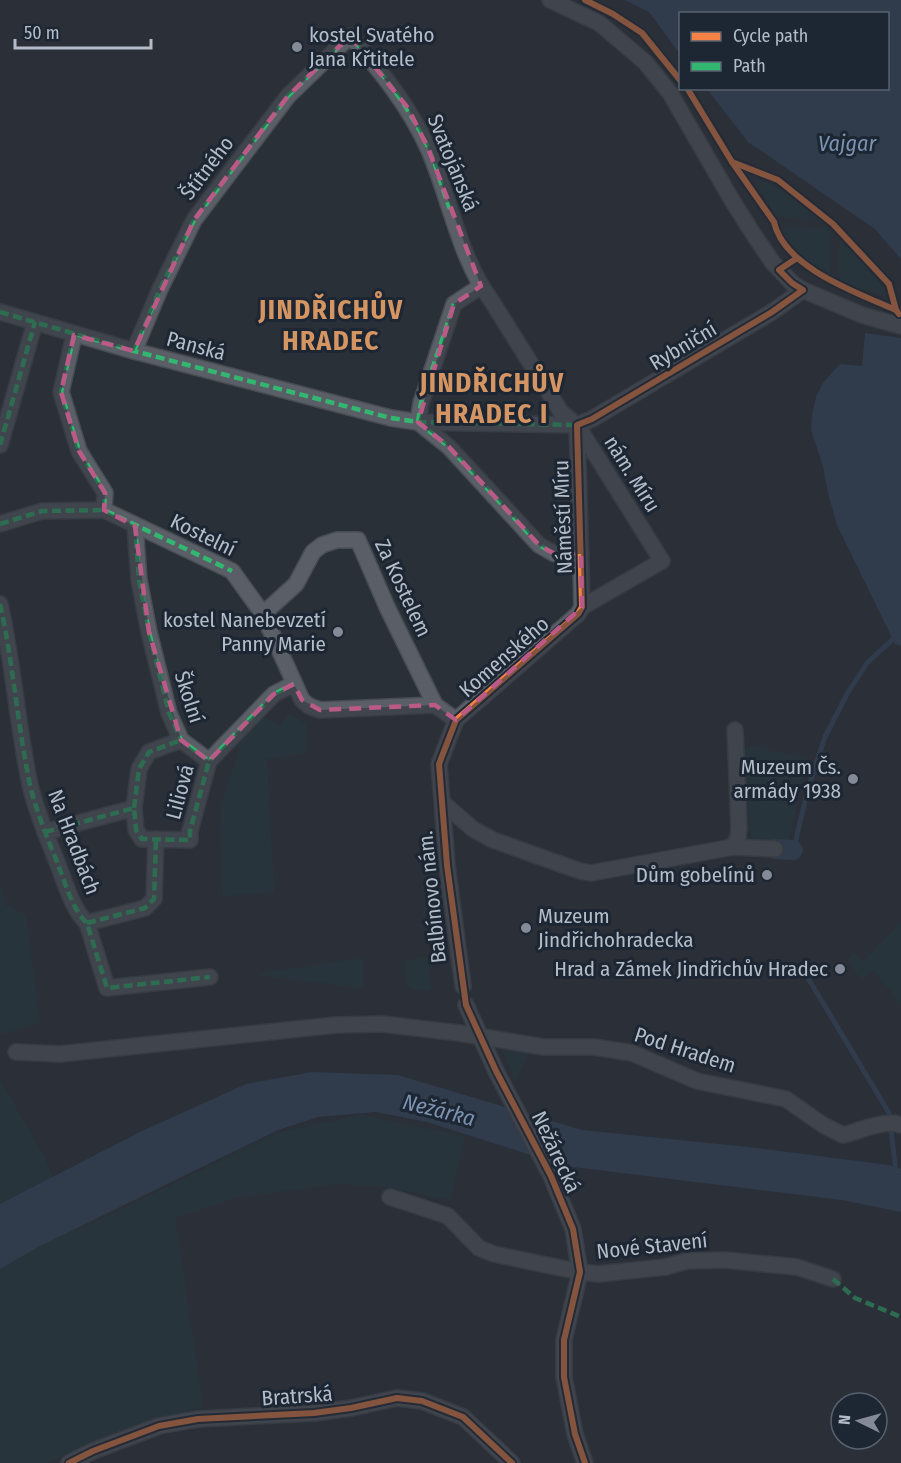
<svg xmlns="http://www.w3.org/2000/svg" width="901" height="1463" font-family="'Fira Sans Condensed',sans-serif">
<rect width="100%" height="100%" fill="#2a3038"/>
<!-- green -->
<g fill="#273a3e">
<path d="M754,178L779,189L819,218L807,220L776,216Z"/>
<path d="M781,228L826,229L831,233L830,274L828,275C808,263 794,250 781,230Z"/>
<path d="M840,238L883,287L884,293L882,295L842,283L838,271Z"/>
<path d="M289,714L306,724L305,753L267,759L274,892L222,896L221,803L240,749L236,744L263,715L278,726Z"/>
<path d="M751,745L806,759L788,845H752L743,759L744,751Z"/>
<path d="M0,883L5,905L26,915L40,1022L4,1034H0Z"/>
<path d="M901,922V1005L874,970L861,980L847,959L853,953L864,961Z"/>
<path d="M363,958V988L258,975L267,972Z"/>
<path d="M428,958L431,989L416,991L407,986L405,961Z"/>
<path d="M500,1046L530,1052L515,1080Z"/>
<path d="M0,1080L45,1158L75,1232L277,1133L360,1115L465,1136L450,1200L387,1187L337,1184L238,1197L175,1218L203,1406L110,1437L46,1463H0Z"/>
</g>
<!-- water -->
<g fill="#384963">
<path d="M625,0H901V259L875,229L748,142L707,89L888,88V14H680V54L649,12Z"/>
<path d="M865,333L901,338V646L895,644L837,525L828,493L823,466L811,430L812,415L816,397L823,383L840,364L862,366Z"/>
<path d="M312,1072L398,1075L582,1130L748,1147L889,1165L901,1169V1212L842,1200L565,1166L427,1122L376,1112L318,1117L278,1130L38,1247L0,1269V1204L142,1131L246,1084Z"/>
</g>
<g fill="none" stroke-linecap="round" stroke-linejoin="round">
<!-- stream -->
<g stroke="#384963" stroke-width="5">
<path d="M792,856L808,789L825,737L847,694L867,663L893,639"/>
<path d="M808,978L889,1113L896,1172"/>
</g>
<!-- canal -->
<path stroke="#384963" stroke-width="20" d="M775,849L793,850"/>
<!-- street casing -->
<g stroke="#484c53" stroke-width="18">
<g id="street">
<path d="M550,0L599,23L645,62L670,93L733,202L752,232L773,263L792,283L803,290L862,315L901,326"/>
<path d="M0,312L134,351L391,418L418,422L577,425L592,419L772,312L803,290"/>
<path d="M74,335L61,392L79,451L105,493L104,510"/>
<path d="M134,351L160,289L194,220L288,96L350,36C381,71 409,106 428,148C449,195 460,260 491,300L561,412L577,425L662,561L582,607L578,614L456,720L439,764L447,865L463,986"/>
<path d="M418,422L449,447L539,545L555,554H581"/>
<path d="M418,422L421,403L454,304L481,286"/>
<path d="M577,425L582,607"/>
<path d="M0,445L35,322"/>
<path d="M0,524L42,511L104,510L232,571L263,614L302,700L309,706L320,710L435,705L456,720"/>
<path d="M135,526L139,580L149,632L169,713L181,740L209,761"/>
<path d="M0,604C13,662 17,721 29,780C35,810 49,841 60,870C67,888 73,910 87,923L107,988L210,977"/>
<path d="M263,614L296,584L313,552L322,545L337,540H358L387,607L435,705"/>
<path d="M443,803L473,829L493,840L580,871L591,873L733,847L775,849"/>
<path d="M134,808L139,769L149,752L181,740"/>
<path d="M45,832L134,808L136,830L142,839L190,840V831L209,761L274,694L294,684"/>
<path d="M733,847L738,837L739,828L735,730"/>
<path d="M87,923L145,908L154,899L156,839"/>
<path d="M466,1005L496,1071L551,1176L573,1229L580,1272L564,1340V1377L575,1434L585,1463"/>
<path d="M16,1052L60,1054L336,1025L382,1024L459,1033L544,1047H594L632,1053L697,1081L786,1099L823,1125L843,1135C860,1131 884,1119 901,1125"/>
<path d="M390,1197L448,1216L479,1248L494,1254L580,1272L598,1274L665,1267L687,1261L724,1260L797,1267L833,1279"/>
<path d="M69,1463L93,1451L159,1426L198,1419L314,1413L351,1408L397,1398L422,1401L463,1417L512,1463"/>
</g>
</g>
<!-- street -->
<use href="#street" stroke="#5a5e66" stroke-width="15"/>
<!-- quiet -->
<g stroke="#33b770" stroke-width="4.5" stroke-dasharray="9 4.5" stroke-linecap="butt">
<path d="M0,312L134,351L391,418L418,422L577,425"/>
<path d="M74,335L61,392L79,451L105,493L104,510"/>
<path d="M134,351L160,289L194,220L288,96L350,36C381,71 408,105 428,147C437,167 442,189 450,209"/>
<path d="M418,422L449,447L539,545L555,554H581"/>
<path d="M418,422L421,403L454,304"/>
<path d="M0,445L35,322"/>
<path d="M0,524L42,511L104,510L232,571"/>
<path d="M135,526L139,580L149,632L169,713L181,740L209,761"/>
<path d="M0,604C13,662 17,721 29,780C35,810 49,841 60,870C67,888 73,910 87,923L107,988L210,977"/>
<path d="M134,808L139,769L149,752L181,740"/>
<path d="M45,832L134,808L136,830L142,839L190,840V831L209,761L274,694L294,684"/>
<path d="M87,923L145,908L154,899L156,839"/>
<path d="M833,1279L855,1298L901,1317"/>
</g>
<!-- cycleway casing -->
<g stroke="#1d2633" stroke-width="10">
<g id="cycleway">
<path d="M585,0L613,14L642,33L680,80"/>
<path d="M687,88L732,162L774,222C784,268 858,293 896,310"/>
<path d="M732,162L778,180L833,224L889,284L896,310L899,314"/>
<path d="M69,1463L93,1451L159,1426L198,1419L314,1413L351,1408L397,1398L422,1401L463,1417L512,1463"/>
<path d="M585,1463L575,1434L564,1377V1340L580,1272L573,1229L551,1176L496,1071L466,1005L447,865L439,764L456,720L578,614L582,607L577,425L592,419L772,312L803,290L792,283L779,270L797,258"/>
</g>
</g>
<!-- cycleway -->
<use href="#cycleway" stroke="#f48246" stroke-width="6"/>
</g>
<!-- marked area -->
<path d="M0 0H901V1463H0ZM350,36L408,108L428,148L481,286L454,304L418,422L449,447L539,545L555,554H581L582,607L456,720L435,705L320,710L302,700L294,684L274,694L209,761L181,740L149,632L135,526L104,510L105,493L79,451L61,392L74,335L134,351L194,220L288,96Z" fill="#2a3038" fill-opacity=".55" fill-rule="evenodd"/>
<path fill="none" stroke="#bc5a87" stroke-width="4.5" stroke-dasharray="12 8" stroke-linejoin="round" d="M350,36L408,108L428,148L481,286L454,304L418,422L449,447L539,545L555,554H581L582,607L456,720L435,705L320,710L302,700L294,684L274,694L209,761L181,740L149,632L135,526L104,510L105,493L79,451L61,392L74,335L134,351L194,220L288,96Z"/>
<!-- markers -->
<g fill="#848b96" stroke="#1d2633" stroke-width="2">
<circle cx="297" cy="47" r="6"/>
<circle cx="338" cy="632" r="6"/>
<circle cx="853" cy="779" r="6"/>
<circle cx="767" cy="875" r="6"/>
<circle cx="526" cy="928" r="6"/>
<circle cx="840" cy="969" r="6"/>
</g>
<g text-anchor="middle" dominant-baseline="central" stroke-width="6" stroke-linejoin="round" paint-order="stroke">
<!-- poi labels -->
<g font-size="21" fill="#b4bcc9" stroke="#1d2633" text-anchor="end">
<text x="309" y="35" text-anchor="start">kostel Svatého<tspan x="309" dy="24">Jana Křtitele</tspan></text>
<text x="326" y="620">kostel Nanebevzetí<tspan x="326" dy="24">Panny Marie</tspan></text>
<text x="841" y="767">Muzeum Čs.<tspan x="841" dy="24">armády 1938</tspan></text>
<text x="755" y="875">Dům gobelínů</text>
<text x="538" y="916" text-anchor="start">Muzeum<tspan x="538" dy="24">Jindřichohradecka</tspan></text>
<text x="828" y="969">Hrad a Zámek Jindřichův Hradec</text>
</g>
<!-- street labels -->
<g font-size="21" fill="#b4bcc9" stroke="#1d2633">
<text transform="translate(453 163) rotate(68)">Svatojánská</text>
<text transform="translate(207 168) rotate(-53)">Štítného</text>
<text transform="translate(196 346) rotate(15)">Panská</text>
<text transform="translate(683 346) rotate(-31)">Rybniční</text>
<text transform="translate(632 474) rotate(58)">nám. Míru</text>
<text transform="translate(563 517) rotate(-92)">Náměstí Míru</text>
<text transform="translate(203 535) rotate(26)">Kostelní</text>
<text transform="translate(403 588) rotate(65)">Za Kostelem</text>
<text transform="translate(504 657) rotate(-41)">Komenského</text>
<text transform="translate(189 697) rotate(72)">Školní</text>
<text transform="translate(180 792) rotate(-75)">Liliová</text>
<text transform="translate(74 842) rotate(69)">Na Hradbách</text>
<text transform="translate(432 897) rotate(-96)">Balbínovo nám.</text>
<text transform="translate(685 1050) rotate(18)">Pod Hradem</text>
<text transform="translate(556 1152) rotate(65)">Nežárecká</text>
<text transform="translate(652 1246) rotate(-6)">Nové Stavení</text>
<text transform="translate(297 1396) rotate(-4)">Bratrská</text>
</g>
<!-- water labels -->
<g font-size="22" font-style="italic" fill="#7c92b1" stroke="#1d2633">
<text x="847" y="143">Vajgar</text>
<text transform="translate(439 1110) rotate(14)">Nežárka</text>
</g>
<!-- district labels -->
<g font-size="27" font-weight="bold" letter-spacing="1.5" fill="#d59563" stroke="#1d2633">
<text x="331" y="310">JINDŘICHŮV<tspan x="331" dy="31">HRADEC</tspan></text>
<text x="492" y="383">JINDŘICHŮV<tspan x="492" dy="31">HRADEC I</tspan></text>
</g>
</g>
<!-- legend -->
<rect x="679" y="12" width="210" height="78" fill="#1d2633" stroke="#59626f" stroke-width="1.5"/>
<rect x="691" y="32" width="30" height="9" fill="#f48246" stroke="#59626f" stroke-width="1.5"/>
<text x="733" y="42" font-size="18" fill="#b4bcc9">Cycle path</text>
<rect x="691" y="62" width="30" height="9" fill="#33b770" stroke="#59626f" stroke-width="1.5"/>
<text x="733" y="72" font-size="18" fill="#b4bcc9">Path</text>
<!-- north arrow -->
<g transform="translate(859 1421) rotate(275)"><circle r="28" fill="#1d2633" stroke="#59626f" stroke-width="1.5"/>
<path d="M0-4.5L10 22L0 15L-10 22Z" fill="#848b96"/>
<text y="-9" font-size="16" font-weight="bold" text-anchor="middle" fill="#b4bcc9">N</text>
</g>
<!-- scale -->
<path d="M15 39v9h136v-9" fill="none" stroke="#b4bcc9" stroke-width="3"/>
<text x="24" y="39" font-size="18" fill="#b4bcc9" stroke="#1d2633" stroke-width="4.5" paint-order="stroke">50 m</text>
</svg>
